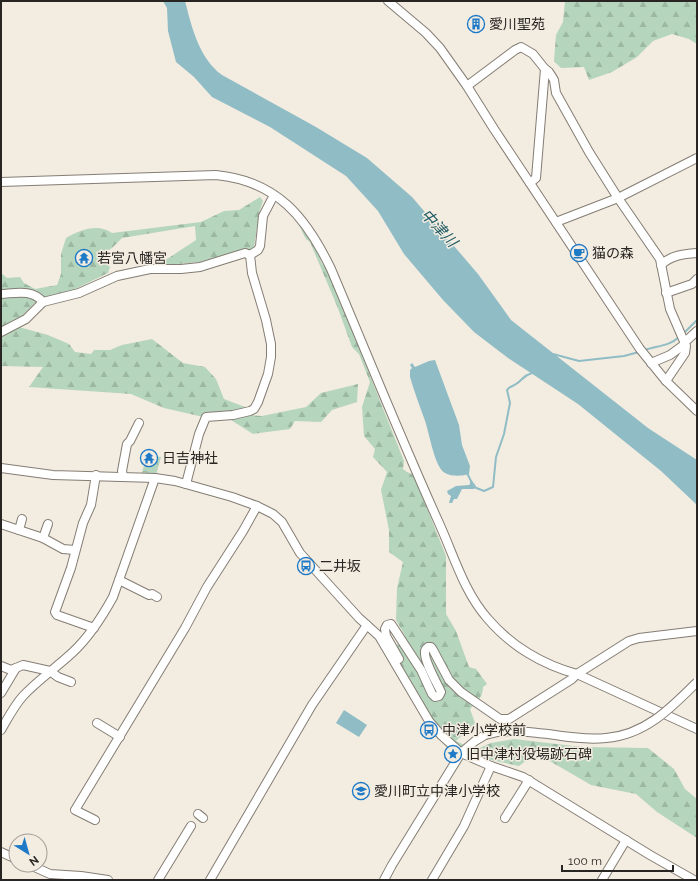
<svg xmlns="http://www.w3.org/2000/svg" width="698" height="881" font-family="Raleway,'Noto Sans JP',sans-serif">
<defs>
<pattern id="forest-firs" width="22" height="20" patternUnits="userSpaceOnUse"><rect width="22" height="20" fill="#b6d5bd"/><path d="M5 1l3.5 6h-7zM16 11l3.5 6h-7z" fill="#9cb7a2"/></pattern>
<pattern id="park-crowns" width="20" height="18" patternUnits="userSpaceOnUse"><rect width="20" height="18" fill="#b6d5bd"/><path d="M2 6a3 3 0 1 1 6 0M12 15a3 3 0 1 1 6 0" fill="none" stroke="#9cb7a2"/></pattern>
</defs>
<rect width="100%" height="100%" fill="#f3ece1"/>
<!-- forest -->
<g fill="url(#forest-firs)">
<path d="M565,1H697V44L689,39L672,34L653,41L637,57L612,72L589,80L584,67L561,68L554,61L556,35L563,22Z"/>
<path d="M260,197L263,201L259,213L254,247L249,250L244,249L200,262L166,265L161,263L196,240L195,226L122,238L112,248L102,254V260L110,267L108,273L67,293L37,301L23,315L1,327V273L7,278L20,277L24,283L35,289L57,285L61,274V254L66,238C80,230 98,223 112,233L201,222L224,211L239,210Z"/>
<path d="M298,223L301,224L314,243L322,264L327,268L404,461L403,469L407,472L414,475L446,556V614L456,631L469,667L476,669L487,684L483,687C483,697 477,702 470,709L475,723L456,741L475,750L491,743L514,739L582,747L648,748L674,769L685,789L697,799V838L657,812L636,794L591,785L536,753L519,766L491,760L454,744L431,718L407,678L393,649L405,636L396,620L397,588L403,562L389,552V530L381,490L387,472L373,457L375,449L364,436L362,407L370,382L359,354L352,347L337,306L310,242L306,239Z"/>
<path d="M19,327L48,335L69,344L75,352L91,354L94,350H110L122,345L152,339L183,363L205,367L216,379L224,399L245,407L249,415L262,416L306,407L321,393L358,384L357,402L332,410L321,422L295,421L290,429L253,434L231,420L199,416L164,408L131,394L29,387L43,367L1,366V338Z"/>
</g>
<!-- park -->
<path fill="url(#park-crowns)" d="M143,454L161,457L156,475L142,473L144,465L141,464Z"/>
<!-- water -->
<g fill="#90bdc5">
<path d="M163,1H185C192,28 199,58 222,75L316,127L367,158L412,197L478,274L511,320L648,428L697,460V505L661,471L578,404L508,358L474,332L443,300L404,254L378,211L346,176L270,127L212,97L194,77L176,62L168,31L167,8Z"/>
<path d="M435,360L459,425L462,445L470,466L469,474C463,476 452,477 445,473C434,467 429,430 424,418C419,404 414,391 410,377V370L412,368L410,365L412,363L415,367L429,361Z"/>
<path d="M470,481H472L476,486L474,489H462L457,499H454L452,503H449L451,496L448,494L447,491L456,486L469,485L470,484Z"/>
<path d="M344,710L367,725L359,737L336,723Z"/>
</g>
<g fill="none" stroke-linecap="round" stroke-linejoin="round">
<!-- stream -->
<g stroke="#90bdc5" stroke-width="2">
<path d="M683,334L697,320"/>
<path d="M645,350C656,346 670,346 679,337"/>
<path d="M553,354L579,361L624,356L639,352"/>
<path d="M467,473L472,483"/>
<path d="M474,487L484,491L493,487L496,457L504,434L510,403L507,390C510,386 512,387 516,384C523,380 522,376 532,373"/>
</g>
<!-- minor casing -->
<g stroke="#847d74" stroke-width="10">
<g id="minor">
<path d="M388,1L426,33L440,48L467,86L494,129L640,349L666,381L697,411"/>
<path d="M467,86L515,50L521,47L533,54L545,69L549,72L554,80L556,93L589,152L618,198L556,222"/>
<path d="M1,182L216,175C277,181 306,217 331,269C367,354 401,439 439,523C454,556 464,592 488,619C511,646 543,665 577,674L697,729"/>
<path d="M530,183L536,178L545,69"/>
<path d="M661,265C671,255 684,254 697,253"/>
<path d="M666,293L692,284L697,279"/>
<path d="M1,294C17,293 32,289 43,302"/>
<path d="M1,332L26,319L43,302L79,293L117,276L150,269H181L200,267L245,253L250,255"/>
<path d="M685,342L697,331"/>
<path d="M651,363L670,355L685,344"/>
<path d="M666,381L685,353L686,346L670,309L660,259L618,198L697,158"/>
<path d="M1,468L53,475L155,478L175,481L232,497L257,506L273,514L282,522L300,553L359,618L379,636L429,721L441,735L461,753L491,766L523,777L650,855L694,880"/>
<path d="M123,476L122,471L127,444L130,441L139,423"/>
<path d="M186,484L199,434L206,417L233,415L250,411L254,409L258,402L268,374L271,357V344L266,320L252,273L250,255L258,250L260,246L263,216L274,195"/>
<path d="M1,524L43,538L63,549L75,550"/>
<path d="M19,530L22,519"/>
<path d="M43,538L48,524"/>
<path d="M119,580L149,595L152,594L157,597"/>
<path d="M94,628L57,615L55,612L71,568L83,523L91,505L96,475"/>
<path d="M399,659L386,636L385,629L387,625L391,624L421,670L432,694L435,697L439,696L441,692C437,683 424,661 425,652C425,649 426,649 428,647H431L433,650L449,680L461,692L500,719H509L572,679L577,674L629,641L639,638L697,631"/>
<path d="M1,666L11,670L23,665L50,671L58,677L71,682"/>
<path d="M1,693L16,668"/>
<path d="M97,723L120,737"/>
<path d="M1,730C8,718 14,706 23,696C38,680 57,667 73,652C90,636 102,617 113,597L155,478"/>
<path d="M198,814L203,818"/>
<path d="M505,818L529,780"/>
<path d="M95,820L75,810L185,628L207,587L243,531L257,506"/>
<path d="M1,852L16,859"/>
<path d="M30,865L50,874L81,876L108,880"/>
<path d="M158,880L191,826"/>
<path d="M210,880L312,705L367,625"/>
<path d="M384,880L392,865L461,753L475,741L485,735"/>
<path d="M432,880L464,826L491,766"/>
<path d="M602,880L626,840"/>
</g>
</g>
<!-- minor -->
<use href="#minor" stroke="#fff" stroke-width="8"/>
<!-- minor-bridge casing -->
<g stroke="#847d74" stroke-width="10" stroke-linecap="butt">
<path id="minor-bridge" d="M485,735C508,728 525,732 548,734C567,737 587,740 606,738C645,735 671,708 697,682"/>
</g>
<!-- minor-bridge -->
<use href="#minor-bridge" stroke="#fff" stroke-width="8"/>
</g>
<!-- icons -->
<defs>
<g id="building-ring" transform="scale(0.9)"><circle r="9.5" fill="#f3ece1" stroke="#1e7ac7" stroke-width="1.5"/><path d="M-4-6H4V6H1V3H-1V6H-4ZM-2.5-4.3h1.7v1.8h-1.7ZM.8-4.3h1.7v1.8H.8ZM-2.5-1h1.7V.8h-1.7ZM.8-1h1.7V.8H.8Z" fill="#1e7ac7"/></g>
<g id="cafe-ring" transform="scale(0.9)"><circle r="9.5" fill="#f3ece1" stroke="#1e7ac7" stroke-width="1.5"/><path d="M-5.5-4.5H6V0H3Q3 3.5 0 3.5H-2.5Q-5.5 3.5-5.5 0ZM3-3.2v2h1.7v-2ZM-6 4.5H4V6H-6Z" fill="#1e7ac7"/></g>
<g id="temple-ring" transform="scale(0.9)"><circle r="9.5" fill="#f3ece1" stroke="#1e7ac7" stroke-width="1.5"/><path d="M0-6L5-2H3V0L6.5 2.5H4V6H1.5V3h-3V6H-4V2.5H-6.5L-3 0V-2H-5Z" fill="#1e7ac7"/></g>
<g id="bus-ring" transform="scale(0.9)"><circle r="9.5" fill="#f3ece1" stroke="#1e7ac7" stroke-width="1.5"/><path d="M-5-6H5V4H4V6H2V4H-2V6H-4V4H-5ZM-3.5-4V0h7V-4ZM-3.5 1.2v1.5H-2V1.2ZM2 1.2v1.5H3.5V1.2Z" fill="#1e7ac7"/></g>
<g id="sight-ring" transform="scale(0.9)"><circle r="9.5" fill="#f3ece1" stroke="#1e7ac7" stroke-width="1.5"/><path d="M0-6L1.8-2.2L6-1.7L2.9 1.2L3.7 5.4L0 3.3L-3.7 5.4L-2.9 1.2L-6-1.7L-1.8-2.2Z" fill="#1e7ac7"/></g>
<g id="school-ring" transform="scale(0.9)"><circle r="9.5" fill="#f3ece1" stroke="#1e7ac7" stroke-width="1.5"/><path d="M0-5L7-2L0 1L-7-2ZM-4 1L0 2.5L4 1V4Q0 6-4 4Z" fill="#1e7ac7"/></g>
</defs>
<g fill-rule="evenodd">
<use href="#building-ring" x="476" y="24"/>
<use href="#cafe-ring" x="579" y="253"/>
<use href="#temple-ring" x="84" y="258"/>
<use href="#temple-ring" x="149" y="458"/>
<use href="#bus-ring" x="306" y="566"/>
<use href="#bus-ring" x="429" y="730"/>
<use href="#sight-ring" x="453" y="754"/>
<use href="#school-ring" x="361" y="791"/>
</g>
<g text-anchor="middle" dominant-baseline="central" stroke-width="3" stroke-linejoin="round" paint-order="stroke">
<!-- poi labels -->
<g font-size="14" fill="#282522" stroke="#f3ece1" text-anchor="start">
<text x="489" y="24">愛川聖苑</text>
<text x="592" y="253">猫の森</text>
<text x="97" y="258">若宮八幡宮</text>
<text x="162" y="458">日吉神社</text>
<text x="319" y="566">二井坂</text>
<text x="442" y="730">中津小学校前</text>
<text x="466" y="754">旧中津村役場跡石碑</text>
<text x="374" y="791">愛川町立中津小学校</text>
</g>
<!-- water labels -->
<g font-size="15" font-style="italic" fill="#195760" stroke="#f3ece1">
<text transform="translate(439 228) rotate(47)">中津川</text>
</g>
</g>
<!-- border -->
<rect width="698" height="881" fill="none" stroke="#282522" stroke-width="4"/>
<!-- north arrow -->
<g transform="translate(28 853) rotate(143)"><circle r="19" fill="#f3ece1" stroke="#a29c95"/>
<path d="M0-3L7 15L0 10L-7 15Z" fill="#1e7ac7"/>
<text y="-6" font-size="11" font-weight="bold" text-anchor="middle" fill="#282522">N</text>
</g>
<!-- scale -->
<path d="M562 865v6h111v-6" fill="none" stroke="#282522" stroke-width="2"/>
<text x="568" y="865" font-size="12" fill="#282522" stroke="#f3ece1" stroke-width="3" paint-order="stroke">100 m</text>
</svg>
